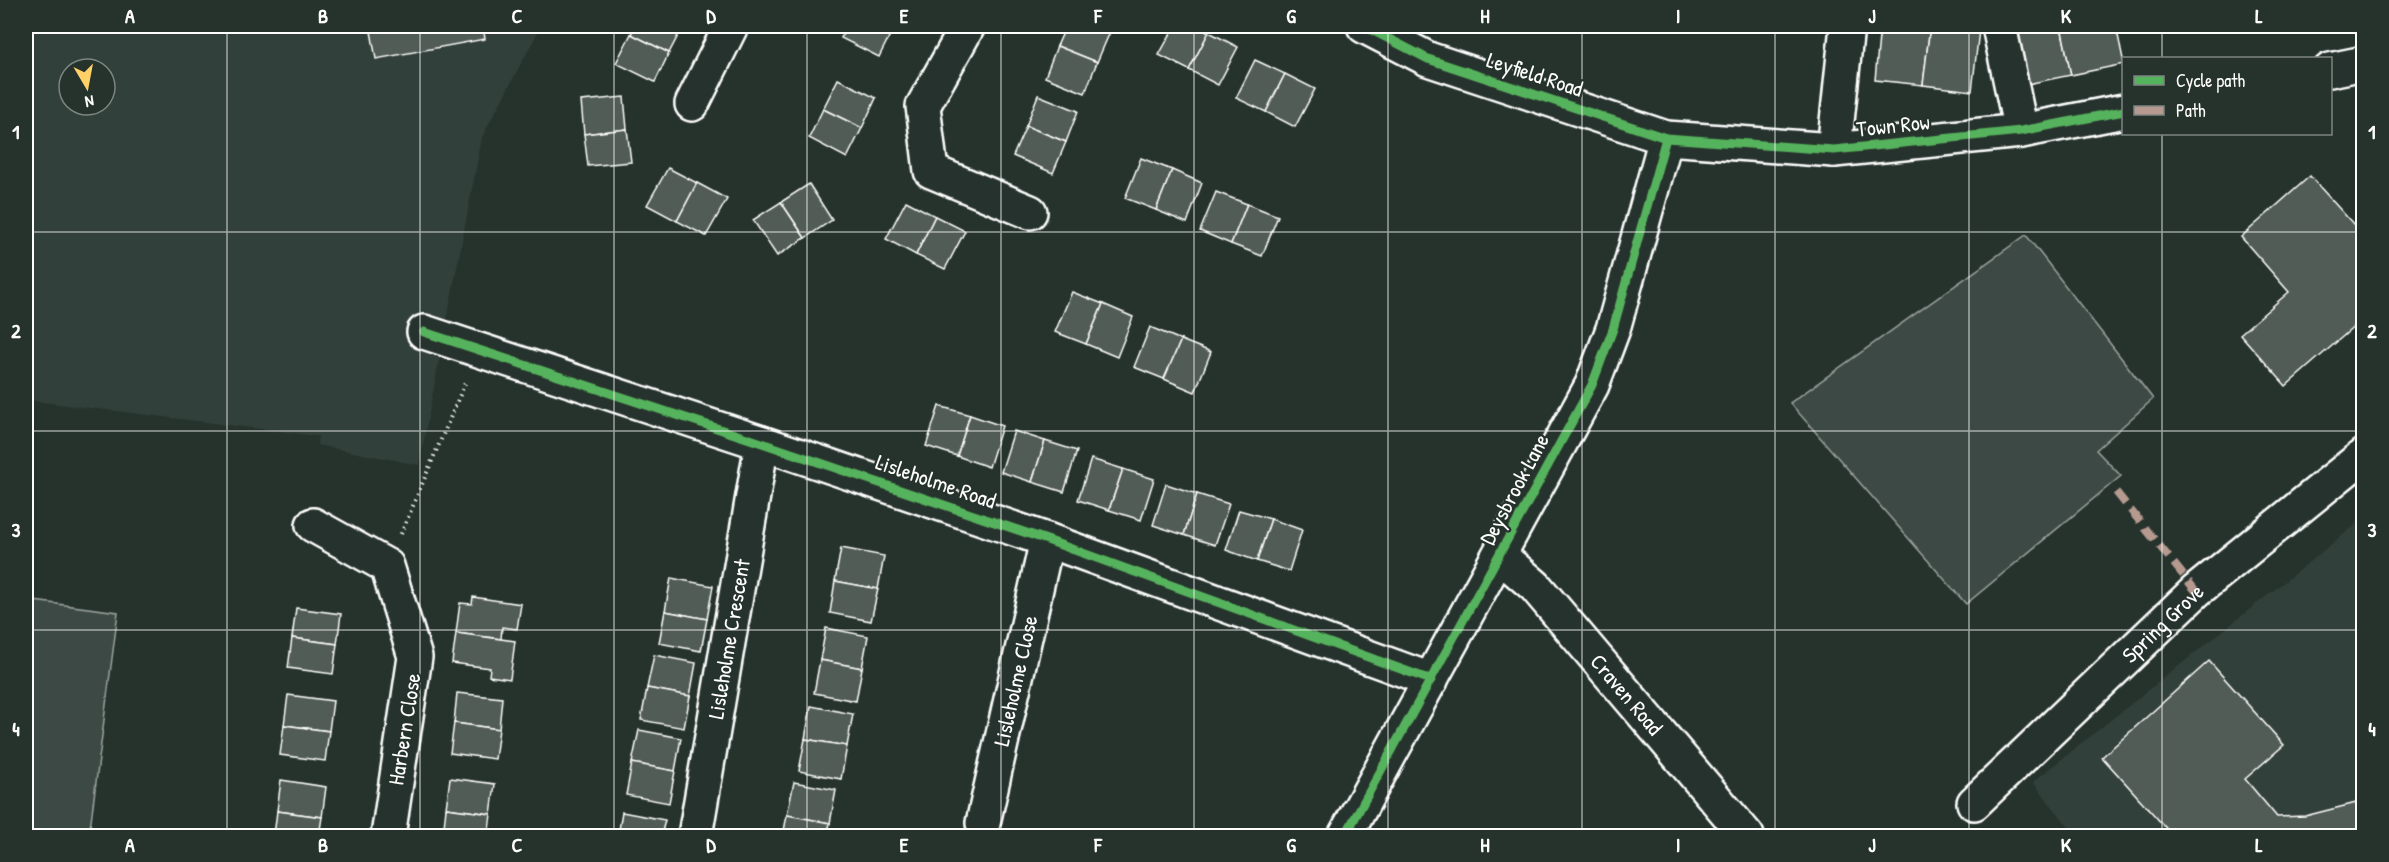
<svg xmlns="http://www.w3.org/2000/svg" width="2389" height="862" font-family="'Patrick Hand',sans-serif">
<rect width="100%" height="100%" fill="#26332d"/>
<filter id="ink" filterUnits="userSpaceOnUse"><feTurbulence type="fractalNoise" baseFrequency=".0167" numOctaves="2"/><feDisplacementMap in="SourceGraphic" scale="12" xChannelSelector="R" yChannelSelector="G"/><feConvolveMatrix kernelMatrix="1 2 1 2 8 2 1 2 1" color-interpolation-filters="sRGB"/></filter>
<g filter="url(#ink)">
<!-- built -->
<g fill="#333f3a" fill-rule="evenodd">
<path d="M26,26H541L482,137L419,465L317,445L318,436L26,400ZM69,69H105V105H69Z"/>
<path d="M2363,519V836H2076L2033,782Z"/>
</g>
<!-- green -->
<g fill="#3e4944" stroke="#9ea4a2" stroke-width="1.5">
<path d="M2026,235L2153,399L2096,450L2121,476L1966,604L1790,403Z"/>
<path d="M26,600L118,612L89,836H26Z"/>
</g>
<!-- building -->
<g fill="#515c57" stroke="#fff" stroke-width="1.5">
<path d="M370,26H483L485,39L376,59Z"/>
<path d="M635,26H683L669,53L631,34Z"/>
<path d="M847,26H890L894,27L879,57L841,38Z"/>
<path d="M1066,26H1094L1110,32L1097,62L1057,46Z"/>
<path d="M1175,26H1197L1209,32L1189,70L1159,55Z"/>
<path d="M1880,26H1930L1923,85L1875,80Z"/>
<path d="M1930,26L1979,30L1972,91L1923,85Z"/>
<path d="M2011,26H2061L2071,75L2023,85Z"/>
<path d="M2061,26H2116L2124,64L2071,75Z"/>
<path d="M1209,32L1238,47L1218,85L1189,70Z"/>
<path d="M631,34L669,53L655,82L616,63Z"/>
<path d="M1057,46L1097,62L1085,93L1045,77Z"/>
<path d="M1255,60L1285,74L1266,112L1236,98Z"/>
<path d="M1285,74L1315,89L1295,127L1266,112Z"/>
<path d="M838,79L876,98L862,128L823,109Z"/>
<path d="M1038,95L1078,111L1066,142L1026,126Z"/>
<path d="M624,97L627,129L584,134L581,101Z"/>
<path d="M823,109L862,128L847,158L809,138Z"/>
<path d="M1026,126L1066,142L1053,173L1013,156Z"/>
<path d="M627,129L631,162L588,166L584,134Z"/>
<path d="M1141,158L1172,170L1156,210L1125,198Z"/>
<path d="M668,168L697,183L677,221L647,205Z"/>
<path d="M1172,170L1202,183L1187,223L1156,210Z"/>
<path d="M2310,176L2364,236V318L2286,386L2240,334L2289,292L2241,237Z"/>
<path d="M697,183L727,199L706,236L677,221Z"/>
<path d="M809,184L832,220L805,238L781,202Z"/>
<path d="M1216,192L1247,204L1231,244L1200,231Z"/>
<path d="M906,201L935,216L916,255L886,239Z"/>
<path d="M781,202L805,238L777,256L753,220Z"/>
<path d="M1247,204L1278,216L1262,256L1231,244Z"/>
<path d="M935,216L965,231L945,269L916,255Z"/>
<path d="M1072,292L1103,304L1086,344L1055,332Z"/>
<path d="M1103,304L1133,317L1117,357L1086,344Z"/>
<path d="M1150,327L1181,340L1164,379L1134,367Z"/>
<path d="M1181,340L1211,352L1195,392L1164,379Z"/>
<path d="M939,406L970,415L957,456L926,446Z"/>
<path d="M970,415L1002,426L989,467L957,456Z"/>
<path d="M1014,431L1045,441L1032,482L1001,472Z"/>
<path d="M1045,441L1077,451L1064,492L1032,482Z"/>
<path d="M1091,459L1123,469L1109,510L1078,500Z"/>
<path d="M1123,469L1154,479L1141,520L1109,510Z"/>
<path d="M1166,484L1197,494L1184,535L1153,525Z"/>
<path d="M1197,494L1229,504L1215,545L1184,535Z"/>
<path d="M1239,510L1271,519L1257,561L1226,550Z"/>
<path d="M1271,519L1302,530L1289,571L1257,561Z"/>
<path d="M841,548L884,556L878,589L835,581Z"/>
<path d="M671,578L713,586L707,619L665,611Z"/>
<path d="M835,581L878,589L871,621L830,613Z"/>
<path d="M473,597L521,604L517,629L502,627L501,639L456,633L460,603L472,604Z"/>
<path d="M296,608L341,614L337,644L292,638Z"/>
<path d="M665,611L707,619L701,651L659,643Z"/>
<path d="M826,628L868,636L862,668L820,660Z"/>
<path d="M456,633L515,641L510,679L489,676L490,668L452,663Z"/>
<path d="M292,638L337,644L333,674L288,668Z"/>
<path d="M654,655L696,663L690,696L647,688Z"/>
<path d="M820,660L862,668L856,701L814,693Z"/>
<path d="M2209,661L2284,745L2245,779L2277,817L2305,816L2364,801V836H2173L2102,757Z"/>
<path d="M647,688L690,696L684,728L641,720Z"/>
<path d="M457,693L502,698L499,729L454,723Z"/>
<path d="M288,695L333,701L329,731L284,725Z"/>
<path d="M811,706L853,714L847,746L805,739Z"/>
<path d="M454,723L499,729L495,759L450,753Z"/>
<path d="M284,725L329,731L325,761L280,755Z"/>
<path d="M639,730L681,738L675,771L632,763Z"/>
<path d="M805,739L847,746L841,779L799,771Z"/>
<path d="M632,763L675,771L669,803L626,795Z"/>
<path d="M450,778L495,784L491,814L446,808Z"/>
<path d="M281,780L326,787L322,817L277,811Z"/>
<path d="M794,782L836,790L830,823L787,815Z"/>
<path d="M446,808L491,814L489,830L506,832V836H437L438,826L444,827Z"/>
<path d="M277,811L322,817L319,836H274Z"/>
<path d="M622,812L665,820L661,836H618Z"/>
<path d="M787,815L830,823L827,836H783Z"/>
</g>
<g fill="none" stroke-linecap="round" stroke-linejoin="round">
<!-- minor casing -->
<g stroke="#fff" stroke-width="38">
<g id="minor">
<path d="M968,26L923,106L931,171L1030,212"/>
<path d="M1364,26L1428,59L1666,138L1834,150L2021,131L2124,111"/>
<path d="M1999,26L2021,131"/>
<path d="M2330,70L2364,63"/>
<path d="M692,104L731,26"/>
<path d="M1834,150L1847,26"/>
<path d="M424,332L762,443L1047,540L1431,680"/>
<path d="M313,525L387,566L415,657L388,836"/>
<path id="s1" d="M1500,556L1535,586L1747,836"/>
<path id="s2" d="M1974,803L2196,591L2364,455"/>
<path id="s3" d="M983,823L1047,540"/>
<path id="s4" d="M695,836L762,443"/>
<path d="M1345,836L1592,385L1613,329L1666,138"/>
</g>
</g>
<!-- path -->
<path stroke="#fff" stroke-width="4" stroke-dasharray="1.5 4.5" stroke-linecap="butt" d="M401,534L465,383"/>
<!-- minor -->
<use href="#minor" stroke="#26332d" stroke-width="33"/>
<!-- quiet -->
<path stroke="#b69a8f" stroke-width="8" stroke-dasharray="15 8" stroke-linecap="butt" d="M2116,492L2196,591"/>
<!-- cycleway casing -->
<g stroke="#26332d" stroke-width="13">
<g id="cycleway">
<path d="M1364,26L1428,59L1666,138L1834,150L2021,131L2124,111"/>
<path d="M424,332L762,443L1047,540L1431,680"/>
<path d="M1345,836L1592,385L1613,329L1666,138"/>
</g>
</g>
<!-- cycleway -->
<use href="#cycleway" stroke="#56b35d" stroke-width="9"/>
</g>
</g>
<!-- grid -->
<path fill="none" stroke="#fff" stroke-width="1.5" stroke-opacity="0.55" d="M227,26V836M420,26V836M614,26V836M807,26V836M1001,26V836M1194,26V836M1388,26V836M1582,26V836M1775,26V836M1969,26V836M2162,26V58M2162,134V836M26,232H2364M26,431H2364M26,630H2364"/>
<g text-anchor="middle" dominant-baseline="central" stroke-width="4.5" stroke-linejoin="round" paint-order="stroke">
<!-- street labels -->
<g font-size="22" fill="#fff" stroke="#26332d">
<text transform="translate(1535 74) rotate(18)">Leyfield Road</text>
<text transform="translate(1893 125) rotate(-6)">Town Row</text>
<text transform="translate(936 481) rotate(19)">Lisleholme Road</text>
<text transform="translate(1514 489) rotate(-62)">Deysbrook Lane</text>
<text stroke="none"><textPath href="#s2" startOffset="261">Spring Grove</textPath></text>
<text stroke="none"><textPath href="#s4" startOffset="200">Lisleholme Crescent</textPath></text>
<text stroke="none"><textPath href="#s3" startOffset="146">Lisleholme Close</textPath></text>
<text stroke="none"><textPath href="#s1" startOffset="188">Craven Road</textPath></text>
<text transform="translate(404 729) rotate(-81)">Harbern Close</text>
</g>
</g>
<!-- margin -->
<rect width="2389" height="862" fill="none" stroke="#26332d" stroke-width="66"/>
<!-- legend -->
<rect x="2122" y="57" width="210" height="78" fill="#26332d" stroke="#7d8581" stroke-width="1.5"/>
<rect x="2134" y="76" width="30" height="9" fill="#56b35d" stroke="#7d8581" stroke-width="1.5"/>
<text x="2176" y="87" font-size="18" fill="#ffffff">Cycle path</text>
<rect x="2134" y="106" width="30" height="9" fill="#b69a8f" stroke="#7d8581" stroke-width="1.5"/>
<text x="2176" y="117" font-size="18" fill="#ffffff">Path</text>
<!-- north arrow -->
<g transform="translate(87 87) rotate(170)"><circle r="28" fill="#26332d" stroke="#7d8581" stroke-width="1.5"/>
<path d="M0-4.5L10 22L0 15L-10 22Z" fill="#ffd166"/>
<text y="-9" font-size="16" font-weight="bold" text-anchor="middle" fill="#ffffff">N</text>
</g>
<rect x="33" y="33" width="2323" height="796" fill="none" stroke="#fff" stroke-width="2"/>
<g font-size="20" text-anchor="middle" font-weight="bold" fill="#fff">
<text x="130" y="23">A</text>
<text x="323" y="23">B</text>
<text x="517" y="23">C</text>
<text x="711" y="23">D</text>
<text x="904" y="23">E</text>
<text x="1098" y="23">F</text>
<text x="1291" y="23">G</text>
<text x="1485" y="23">H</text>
<text x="1678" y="23">I</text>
<text x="1872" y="23">J</text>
<text x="2066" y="23">K</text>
<text x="2259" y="23">L</text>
<text x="16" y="139">1</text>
<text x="2372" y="139">1</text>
<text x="16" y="338">2</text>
<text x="2372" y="338">2</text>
<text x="16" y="537">3</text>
<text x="2372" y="537">3</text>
<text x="16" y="736">4</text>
<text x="2372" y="736">4</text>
<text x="130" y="852">A</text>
<text x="323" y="852">B</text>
<text x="517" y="852">C</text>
<text x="711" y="852">D</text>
<text x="904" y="852">E</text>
<text x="1098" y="852">F</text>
<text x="1291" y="852">G</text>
<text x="1485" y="852">H</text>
<text x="1678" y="852">I</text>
<text x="1872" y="852">J</text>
<text x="2066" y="852">K</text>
<text x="2259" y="852">L</text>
</g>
</svg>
